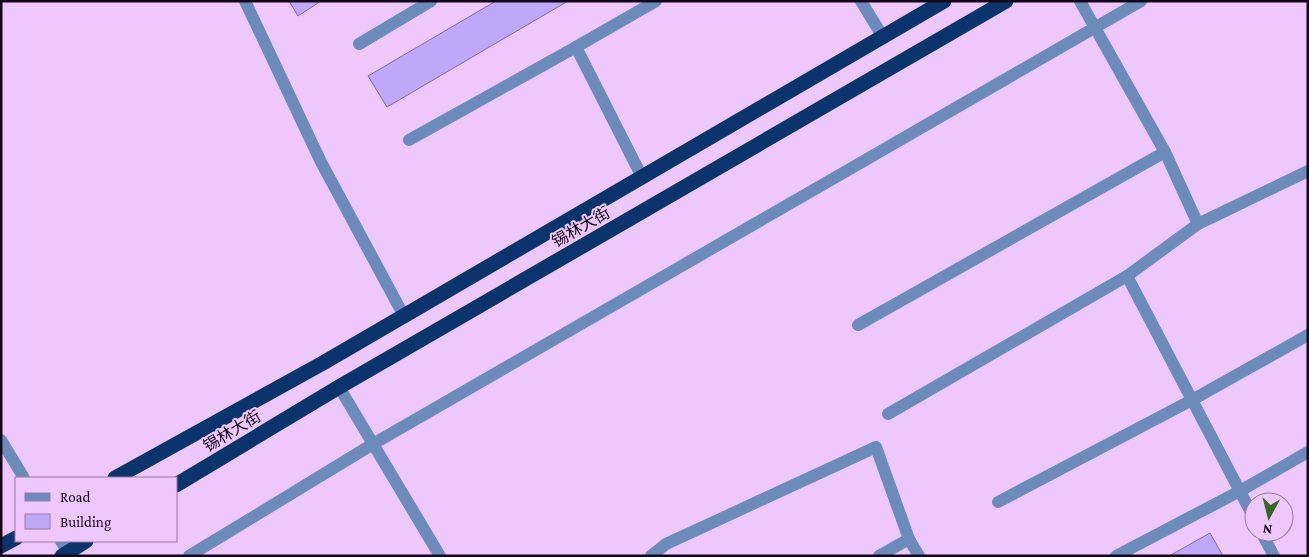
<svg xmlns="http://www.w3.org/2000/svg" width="1309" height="557" font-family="'Crimson Pro','Noto Sans SC',serif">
<rect width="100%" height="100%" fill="#eec7fd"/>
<!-- building -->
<g fill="#bfa8f9" stroke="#7d6ea4">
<path d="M289,1H321L298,16Z"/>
<path d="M496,1H568L387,107L368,76Z"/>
<path d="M1210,533L1223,556H1169Z"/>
</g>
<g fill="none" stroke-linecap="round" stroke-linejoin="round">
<!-- minor -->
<g stroke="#6b8cbb" stroke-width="12">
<path d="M245,1L321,162L404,316"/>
<path d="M861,1L883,37"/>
<path d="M359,44L431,1"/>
<path d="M576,47L656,1"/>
<path d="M409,140L576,47L642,177"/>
<path d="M1165,152L1198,224L1127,276L1254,518"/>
<path d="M1198,224L1308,171"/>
<path d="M858,325L1165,152L1080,1"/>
<path d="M339,387L440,556"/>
<path d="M888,414L1127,276"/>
<path d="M1,440L24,478"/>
<path d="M998,502L1192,400L1308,335"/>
<path d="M1261,532L1274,556"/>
<path d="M61,541L68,552"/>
<path d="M189,556L373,444L1141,1"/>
<path d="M651,556L666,544L876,447L909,539L919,556"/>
<path d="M879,556L909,539"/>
<path d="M1116,556L1240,491L1308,452"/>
</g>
<!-- highway -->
<g stroke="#0a356c" stroke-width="15">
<path d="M115,478L323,363L944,1"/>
<path d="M176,485L339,387L1006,1"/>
<path d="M1,546L16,538"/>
<path d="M62,556L86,541"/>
</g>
</g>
<g text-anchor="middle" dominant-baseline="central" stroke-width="4" stroke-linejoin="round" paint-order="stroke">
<!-- street labels -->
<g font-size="16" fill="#140719" stroke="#eec7fd">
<text transform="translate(581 227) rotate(-30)">锡林大街</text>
<text transform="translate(232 431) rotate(-31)">锡林大街</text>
</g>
</g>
<!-- border -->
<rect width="1309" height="557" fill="none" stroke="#140719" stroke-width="5"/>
<!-- legend -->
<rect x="15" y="477" width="162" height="65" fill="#eec7fd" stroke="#977aa2"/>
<rect x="25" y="493" width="25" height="8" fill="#6b8cbb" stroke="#977aa2"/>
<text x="60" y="502" font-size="15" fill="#140719">Road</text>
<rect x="25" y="514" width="25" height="15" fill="#bfa8f9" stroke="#977aa2"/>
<text x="60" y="527" font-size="15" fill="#140719">Building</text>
<!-- north arrow -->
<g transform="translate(1269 517) rotate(187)"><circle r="24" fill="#eec7fd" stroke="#977aa2"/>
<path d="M0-4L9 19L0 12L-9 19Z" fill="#396523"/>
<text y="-8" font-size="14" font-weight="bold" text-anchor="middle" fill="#140719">N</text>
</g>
</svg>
